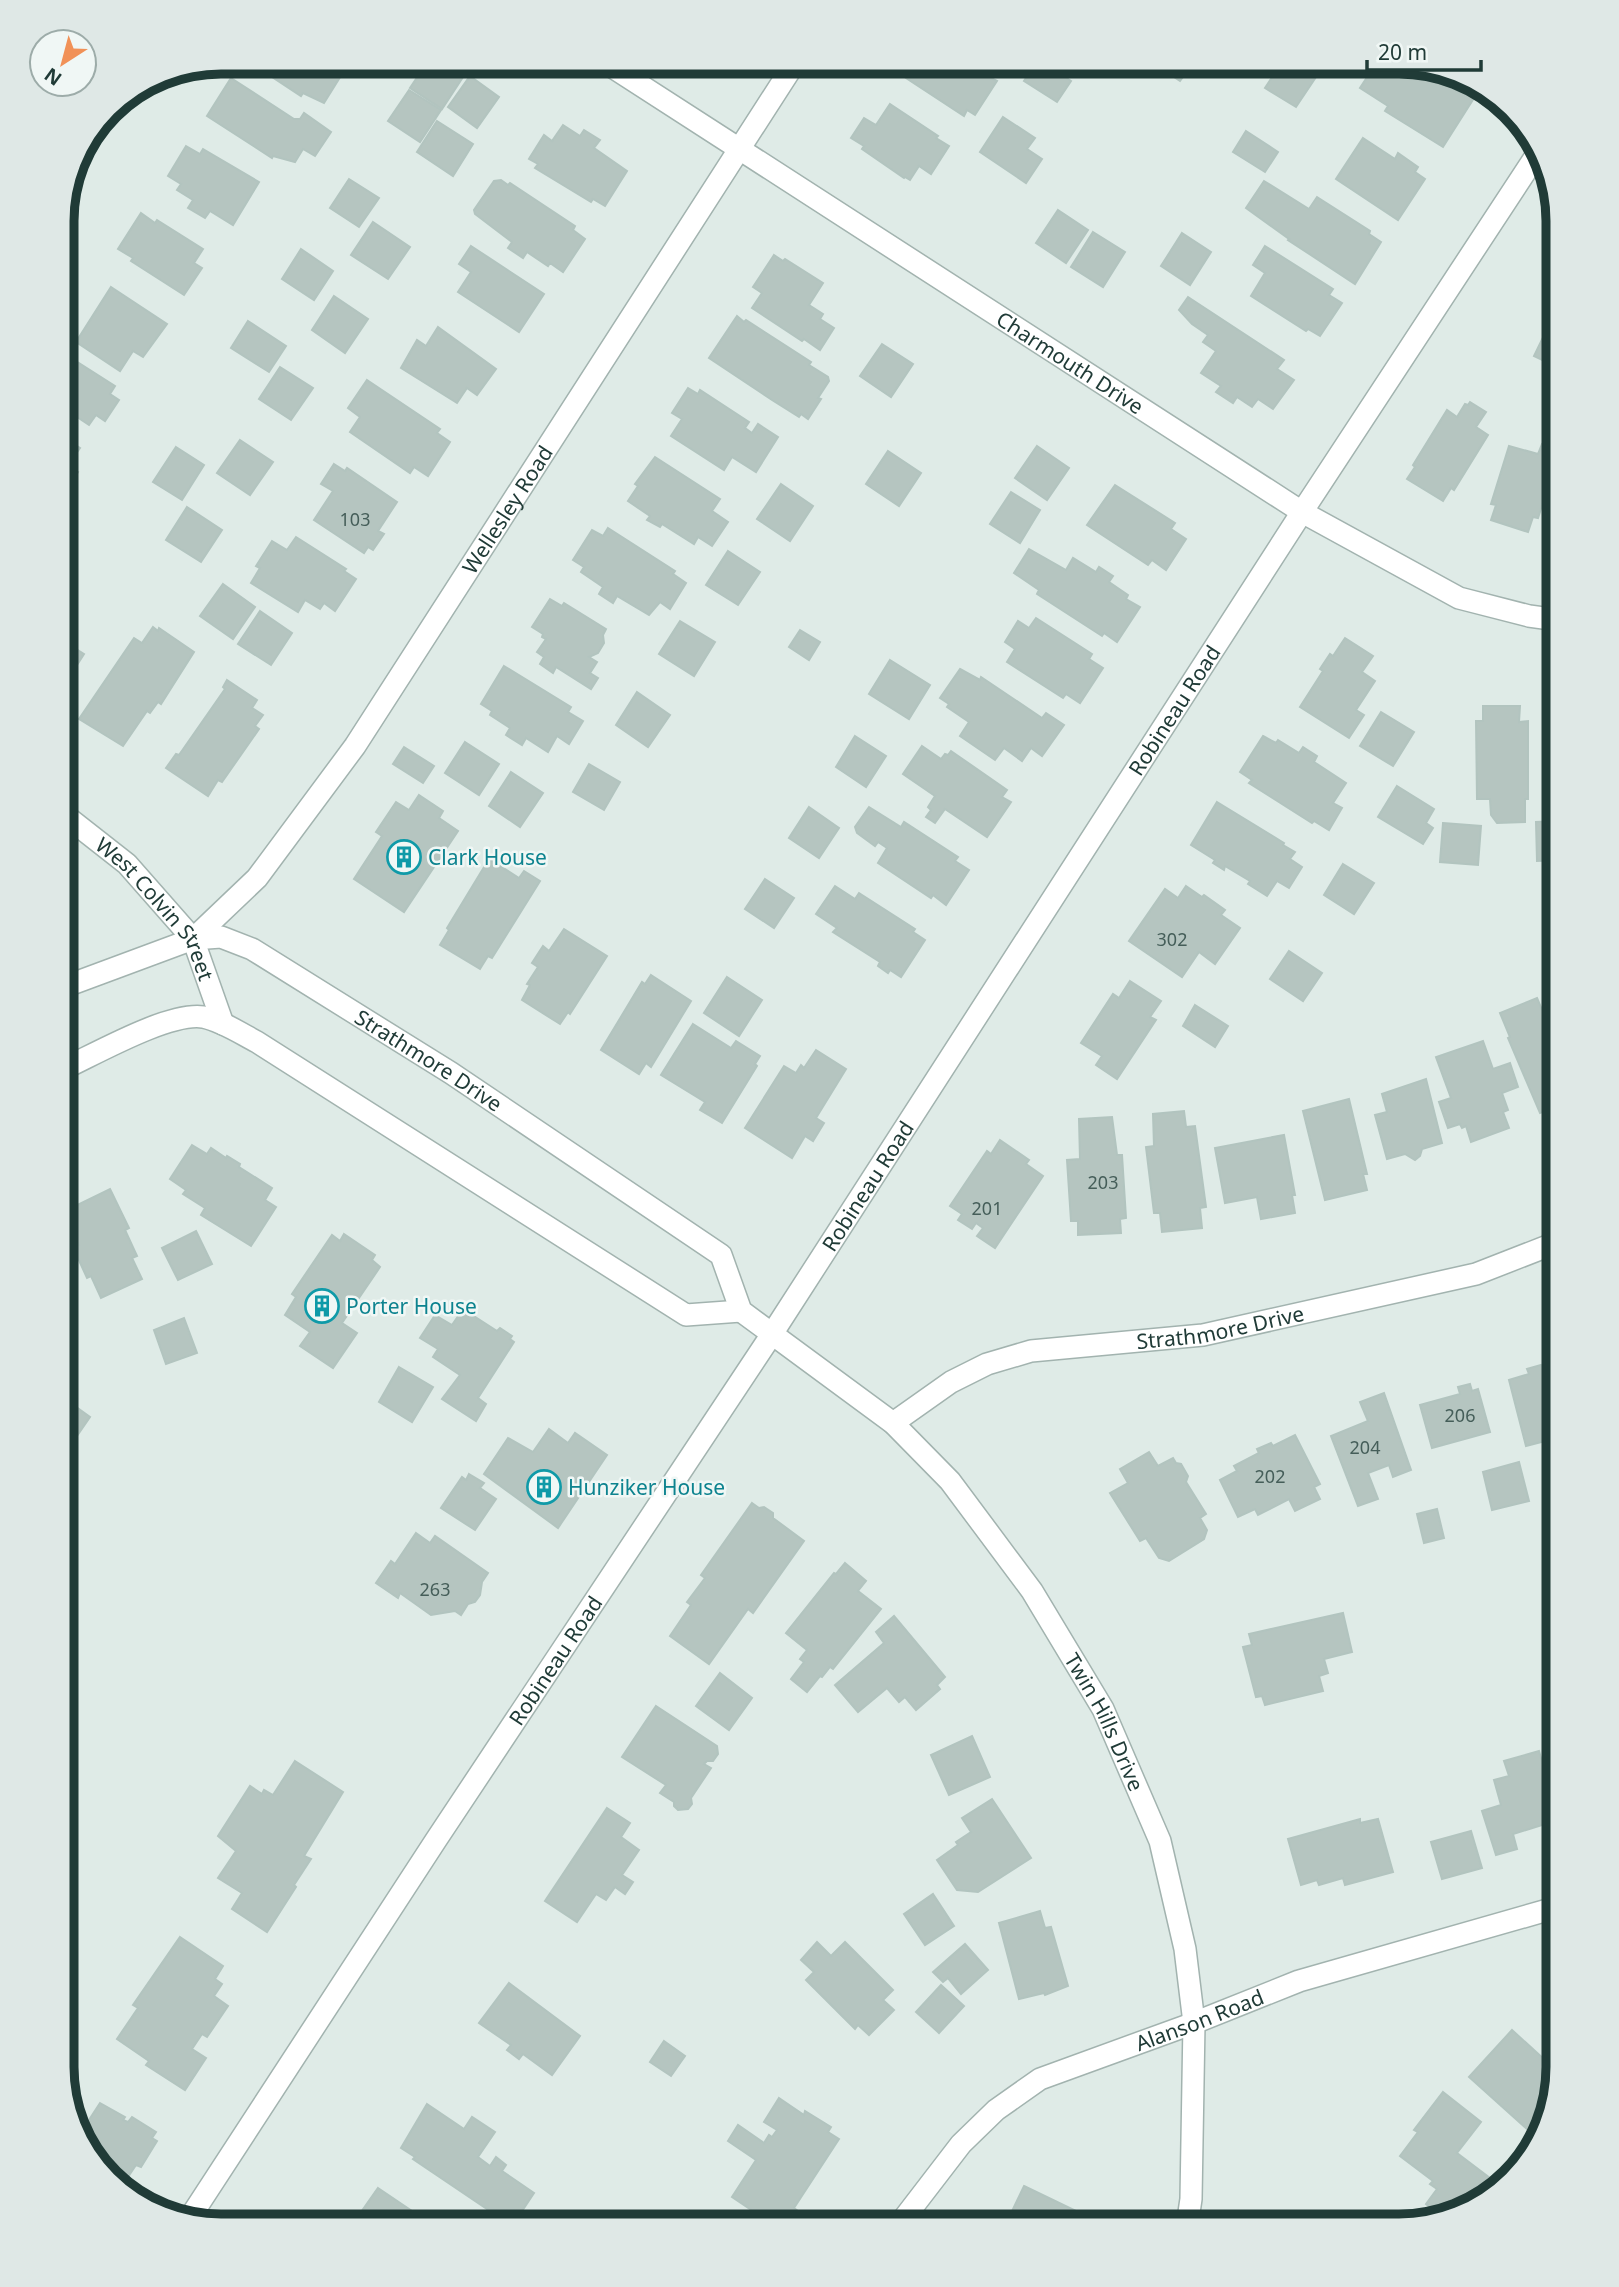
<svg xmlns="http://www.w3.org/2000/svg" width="1619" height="2287" font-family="'Noto Sans',sans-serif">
<rect width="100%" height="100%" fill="#dfebe7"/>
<!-- building -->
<g fill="#b5c5c0" stroke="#b2c4bf" stroke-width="2">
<path d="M248,61H331L340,67L342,74L324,103L303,93L301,96Z"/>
<path d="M428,61H446L465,74L442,109L410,88Z"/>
<path d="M900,61H975L992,72L989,77L997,81L975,115L967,110L964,116L906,78L911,71L898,63Z"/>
<path d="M1037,61H1041L1071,81L1057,102L1024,81Z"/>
<path d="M1151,62H1194L1180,81Z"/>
<path d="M1282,62H1292L1316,77L1296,107L1265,88Z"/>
<path d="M1377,62H1408L1425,67L1474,98L1443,147L1385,111L1388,106L1360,88Z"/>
<path d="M470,76L499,97L477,128L448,107Z"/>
<path d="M231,78L294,119H300L304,113L331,132L315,156L303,149L295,162L273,156L272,158L207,116Z"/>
<path d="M409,90L441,110L420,142L388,121Z"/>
<path d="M890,104L938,136L936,138L949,146L931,174L919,166L910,180L905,177L904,178L862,149L864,146L851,138L864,118L876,125Z"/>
<path d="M1003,117L1035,138L1027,149L1042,159L1026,183L980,152Z"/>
<path d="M437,121L473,144L453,176L417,152Z"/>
<path d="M563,125L580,136L584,130L600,140L594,148L627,171L605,206L593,199L591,202L535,168L538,164L529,159L544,135L552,141Z"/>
<path d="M1246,131L1278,152L1265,172L1233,152Z"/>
<path d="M1363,138L1395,159L1398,153L1418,167L1415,172L1425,179L1398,220L1336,179Z"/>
<path d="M186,146L200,154L203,149L259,182L233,225L210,211L205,218L188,208L193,200L177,190L181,184L168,176Z"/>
<path d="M349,179L379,198L359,227L330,208Z"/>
<path d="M501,180L508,185L510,183L575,226L573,230L585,239L563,272L550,263L548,266L527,252L523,258L508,248L512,242L475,214L474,210L494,181Z"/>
<path d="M1264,181L1309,209L1317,197L1370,231L1369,234L1381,242L1355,284L1288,240L1289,239L1246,208Z"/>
<path d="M1058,210L1088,230L1066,263L1036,243Z"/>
<path d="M141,213L155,223L157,220L203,249L194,263L202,268L184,295L131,261L133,258L118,249Z"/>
<path d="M373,222L410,247L388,279L351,255Z"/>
<path d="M1093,232L1125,252L1103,287L1071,267Z"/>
<path d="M1182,233L1211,252L1190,285L1161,266Z"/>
<path d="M471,246L544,294L519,332L458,292L471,272L459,264Z"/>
<path d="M1265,246L1333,289L1329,295L1342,303L1320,336L1308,329L1306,331L1251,296L1265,273L1253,265Z"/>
<path d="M301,249L333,271L314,300L282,279Z"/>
<path d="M774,255L783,261L785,259L823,283L809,305L823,314L820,319L834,328L820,350L804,339L802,341L752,308L762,293L753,287Z"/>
<path d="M111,287L167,324L143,357L133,351L120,371L76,342Z"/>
<path d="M334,296L368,319L345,353L312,330Z"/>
<path d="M1188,297L1284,360L1277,369L1294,380L1273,409L1258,399L1252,407L1237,397L1233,403L1216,392L1221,386L1201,373L1216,351L1203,342L1208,335L1192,324L1179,310Z"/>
<path d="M737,316L744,322L746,320L811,362L809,365L828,377L829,381L818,398L821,399L808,419L801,414L799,417L772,400L709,358Z"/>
<path d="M248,321L286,346L269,372L231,348Z"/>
<path d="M438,327L496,369L477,395L467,388L457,403L401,368L417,340L426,346Z"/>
<path d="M1548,327L1558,331L1557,367L1534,356Z"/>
<path d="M882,344L913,364L891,397L860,376Z"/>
<path d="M68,356L115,386L110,394L119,400L105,421L96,415L89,425L62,407V360L64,362Z"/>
<path d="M280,367L313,388L291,420L259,399Z"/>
<path d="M367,380L440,429L437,433L450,442L428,476L414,467L410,473L350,432L360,417L348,408Z"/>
<path d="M688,388L698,394L700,390L749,422L745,428L752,433L758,424L778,437L756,472L732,457L724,470L671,436L682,419L672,413Z"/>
<path d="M1470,402L1486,412L1476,427L1488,435L1454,490L1451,488L1443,501L1407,479L1415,467L1413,465L1447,410L1457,417L1465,404L1468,405Z"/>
<path d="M62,436L80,448L68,465L78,472L65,493L62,491Z"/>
<path d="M240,440L273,462L250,495L217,473Z"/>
<path d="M1542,444L1558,450V456L1538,518L1533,517L1528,532L1491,520L1496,505L1491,504L1509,446L1538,454Z"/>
<path d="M1037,446L1069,468L1047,500L1015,478Z"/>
<path d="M176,447L204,465L182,500L153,482Z"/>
<path d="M888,451L921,473L899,506L866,484Z"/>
<path d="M655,457L720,499L712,511L728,522L712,546L698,537L694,544L662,524L660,527L647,520L650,516L628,501L638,486L635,484Z"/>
<path d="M334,464L345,471L347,468L397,502L378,531L384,534L373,550L368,547L364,553L314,520L333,491L321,484Z"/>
<path d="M781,484L813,506L790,541L757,519Z"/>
<path d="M1115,485L1175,523L1171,529L1186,539L1166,570L1152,560L1148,565L1087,525Z"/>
<path d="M1011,492L1040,510L1020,543L990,524Z"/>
<path d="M187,507L222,530L201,562L166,540Z"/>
<path d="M608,528L675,571L673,574L686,583L670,609L660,602L649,615L617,596L613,603L599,594L603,587L581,572L584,567L573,560L592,530L603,536Z"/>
<path d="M296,537L346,569L344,571L356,579L335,611L324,603L320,609L305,600L298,612L251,583L260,568L256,566L272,541L287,550Z"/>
<path d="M1029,549L1066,570L1073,558L1096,572L1099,567L1113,576L1109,582L1128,595L1126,599L1140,607L1117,642L1104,633L1102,636L1037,594L1039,590L1014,573Z"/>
<path d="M728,551L760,572L738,605L706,585Z"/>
<path d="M223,584L255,607L233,639L200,616Z"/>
<path d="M550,599L562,606L564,603L606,629L603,635L604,643L598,653L589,657L597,662L590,673L598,678L591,689L556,667L553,673L540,664L544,657L537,652L546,639L542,637L543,634L532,627Z"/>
<path d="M260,611L292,633L271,665L238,644Z"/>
<path d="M1036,618L1092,654L1089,659L1103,668L1080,703L1066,694L1063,698L1007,662L1015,649L1005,642L1018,621L1029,628Z"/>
<path d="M680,621L715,642L694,676L659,654Z"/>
<path d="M153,627L158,631L159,628L194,652L161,704L158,702L150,713L147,711L123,746L79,719L134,638L142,643Z"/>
<path d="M800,630L820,642L809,660L789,647Z"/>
<path d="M1345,638L1373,656L1362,672L1375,681L1356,710L1364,715L1349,738L1300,707L1323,671L1320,669L1330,654L1333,656Z"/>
<path d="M65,642L84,654L68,679L62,674V647Z"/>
<path d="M890,660L930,685L909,719L869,694Z"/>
<path d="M504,666L571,707L568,712L583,721L569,744L557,736L548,752L526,738L522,745L506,735L510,728L490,715L492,711L481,704Z"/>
<path d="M960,669L980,680L981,677L1042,718L1046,713L1064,725L1042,756L1031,748L1022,761L1004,748L995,760L960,736L969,722L947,707L949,704L940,698Z"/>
<path d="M227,680L257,700L252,708L263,715L255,726L259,729L222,782L218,780L208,796L166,768L176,754L179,755L225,689L223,687Z"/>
<path d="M637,692L670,715L648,747L616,725Z"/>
<path d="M1483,706H1520L1519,722L1528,721V799H1525V822L1497,823L1491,815L1490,799H1477L1476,721H1483Z"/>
<path d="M1381,712L1414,732L1393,766L1360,746Z"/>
<path d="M855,736L886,756L866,787L836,767Z"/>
<path d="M1263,736L1276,743L1278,740L1299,753L1303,747L1317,756L1314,762L1346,783L1333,803L1342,808L1329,830L1314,821L1312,823L1249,783L1252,780L1240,772Z"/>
<path d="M465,742L499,764L479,795L445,773Z"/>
<path d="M922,746L941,759L945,754L948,755L951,751L1007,790L1002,797L1011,802L987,837L945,809L935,823L926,817L931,810L928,807L935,796L903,774Z"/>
<path d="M404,747L434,766L423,783L393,764Z"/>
<path d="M589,764L620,782L604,810L573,792Z"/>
<path d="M511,772L543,793L520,827L489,806Z"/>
<path d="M1397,786L1434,809L1426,823L1433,828L1423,844L1378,817Z"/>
<path d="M419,795L443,811L439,818L458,831L404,912L354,879L382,836L376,832L396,802L409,810Z"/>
<path d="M1217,802L1284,843L1283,845L1295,852L1290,859L1302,867L1289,888L1277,881L1267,896L1248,884L1250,881L1225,866L1224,870L1213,863L1215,860L1191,845Z"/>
<path d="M809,807L839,828L819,858L789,838Z"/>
<path d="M869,807L901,827L904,822L958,857L955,861L969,870L946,905L933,895L931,898L878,863L887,848L878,842L875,846L857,833L855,827Z"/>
<path d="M1558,821V860L1537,861L1536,822Z"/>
<path d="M1443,823L1481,826L1478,865L1440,862Z"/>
<path d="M489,859L519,878L524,871L540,881L492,958L488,956L480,969L440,945L449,930L447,928Z"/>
<path d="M1343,864L1374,883L1354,914L1324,895Z"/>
<path d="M765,879L794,898L774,928L745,909Z"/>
<path d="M835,886L855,899L859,893L915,929L913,932L925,940L901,977L890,970L888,973L878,966L880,962L833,932L837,928L816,914Z"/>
<path d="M1186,886L1202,897L1204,895L1225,910L1221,915L1240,928L1215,964L1199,952L1182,977L1129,941L1165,889L1178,898Z"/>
<path d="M564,929L607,956L570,1014L568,1012L560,1024L522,1000L530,985L527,984L538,967L532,963L543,946L549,951Z"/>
<path d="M1289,951L1322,973L1303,1001L1270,979Z"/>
<path d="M651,975L691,1001L651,1067L646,1063L639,1074L601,1050L642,982L645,984Z"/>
<path d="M727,977L762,1000L739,1036L704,1013Z"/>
<path d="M1130,981L1161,1001L1150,1017L1156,1020L1117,1079L1096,1065L1102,1056L1081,1043L1113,994L1119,998Z"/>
<path d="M1537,998L1548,1024L1556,1021L1558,1026V1106L1540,1113L1508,1038L1510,1037L1500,1013Z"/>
<path d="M1195,1005L1228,1026L1215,1047L1183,1026Z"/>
<path d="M693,1024L731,1048L736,1041L760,1056L755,1064L757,1066L722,1123L700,1110L705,1102L661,1075Z"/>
<path d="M1483,1041L1493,1069L1510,1063L1518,1087L1502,1093L1508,1110L1503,1112L1509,1128L1471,1142L1466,1126L1462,1128L1460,1124L1448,1128L1439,1102L1451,1098L1436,1057Z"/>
<path d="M816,1050L846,1069L816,1118L824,1123L813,1141L805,1136L792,1158L745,1128L784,1066L796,1073L801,1065L804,1068Z"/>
<path d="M1426,1079L1442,1143L1422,1149L1420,1156L1415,1160L1405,1154L1387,1159L1375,1115L1387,1112L1382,1094Z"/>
<path d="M1349,1099L1367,1174H1363L1367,1190L1325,1200L1303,1111Z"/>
<path d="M1184,1111L1186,1127L1195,1126L1206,1207L1200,1208L1202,1228L1162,1232L1160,1213H1154L1146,1147L1154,1146L1153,1114Z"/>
<path d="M1112,1117L1117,1155H1122L1126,1218L1120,1219L1121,1233L1078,1235V1221H1071L1067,1160L1080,1159L1079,1119Z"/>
<path d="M1284,1135L1295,1195H1292L1295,1213L1261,1219L1257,1197L1225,1203L1215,1148Z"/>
<path d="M1000,1140L1029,1160L1026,1164L1043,1176L995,1248L977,1236L983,1228L976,1223L972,1229L958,1220L962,1214L950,1206L987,1151L991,1154Z"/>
<path d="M192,1145L207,1154L211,1148L226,1158L227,1156L240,1164L239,1167L272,1188L265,1200L276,1207L251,1246L201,1215L205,1208L183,1194L186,1190L170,1179Z"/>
<path d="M110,1189L129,1228L125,1230L137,1256L132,1258L142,1279L101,1298L91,1276L87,1278L73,1247L79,1245L63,1212Z"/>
<path d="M196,1231L212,1264L178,1280L162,1248Z"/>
<path d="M344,1234L375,1255L372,1260L380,1267L342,1323L357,1333L333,1368L300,1346L310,1332L285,1315L296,1297L292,1294L332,1235L340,1241Z"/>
<path d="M463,1309L497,1331L500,1328L512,1336L510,1339L514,1342L478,1398L486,1404L476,1421L442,1399L460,1375L433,1357L438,1349L420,1338L435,1315L452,1325Z"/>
<path d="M184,1318L197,1353L166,1364L154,1330Z"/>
<path d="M1541,1365L1543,1370L1558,1366V1420L1548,1423L1553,1439L1526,1446L1509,1380L1529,1374L1527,1369Z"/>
<path d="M399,1367L433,1387L412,1422L379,1402Z"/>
<path d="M1470,1384L1472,1391L1478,1389L1490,1432L1432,1448L1420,1405L1460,1394L1458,1387Z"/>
<path d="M1384,1393L1411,1470L1393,1477L1389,1465L1368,1473L1378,1499L1358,1506L1331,1436L1368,1421L1360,1402Z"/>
<path d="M61,1396L90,1417L70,1446L61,1440Z"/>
<path d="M549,1429L568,1443L575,1433L607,1455L558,1528L484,1474L508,1438L533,1452Z"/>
<path d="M1295,1435L1320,1484L1314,1487L1320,1499L1295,1511L1289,1499L1258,1515L1255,1509L1238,1517L1220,1480L1237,1471L1234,1466L1259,1453L1257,1449L1271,1443L1273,1446Z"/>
<path d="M1149,1452L1158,1466L1173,1458L1176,1463L1181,1464L1188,1476L1186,1482L1206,1514L1200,1518L1207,1530L1204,1539L1169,1561L1159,1558L1146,1538L1140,1541L1110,1493L1128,1483L1120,1469Z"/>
<path d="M1519,1462L1529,1501L1492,1510L1483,1472Z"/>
<path d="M469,1474L484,1483L480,1488L496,1499L475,1530L441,1508L462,1477L466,1480Z"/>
<path d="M752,1503L759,1508L764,1507L773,1513V1518L804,1541L753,1613L748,1609L709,1664L670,1636L691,1605L687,1602L705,1578L701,1575Z"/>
<path d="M1437,1509L1444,1538L1424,1543L1417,1514Z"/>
<path d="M416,1533L430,1543L435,1536L488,1573L482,1582L480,1595L475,1602L468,1604L461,1615L455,1611L431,1615L400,1593L398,1598L376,1583L391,1561L395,1564Z"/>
<path d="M845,1563L866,1581L858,1591L881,1609L833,1669L830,1667L822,1677L820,1676L807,1692L791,1679L804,1662L800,1659L807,1650L786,1633L834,1573L836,1574Z"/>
<path d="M1343,1613L1352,1652L1324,1659L1328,1673L1319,1676L1323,1691L1265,1705L1262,1696L1256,1697L1243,1647L1252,1645L1249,1634Z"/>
<path d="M894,1616L945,1677L937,1685L940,1689L916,1710L905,1697L899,1702L887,1688L858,1712L835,1685L884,1643L876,1632Z"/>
<path d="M720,1673L752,1698L729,1730L696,1706Z"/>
<path d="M656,1706L717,1746L718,1754L713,1761H707L704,1764L711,1768L691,1798L692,1804L688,1809L678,1810L674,1806V1802L660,1793L666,1785L622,1757Z"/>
<path d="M972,1736L990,1777L949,1795L931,1755Z"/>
<path d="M1539,1751L1543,1765L1549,1763L1558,1791V1820L1513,1834L1517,1849L1496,1855L1482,1811L1501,1805L1494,1780L1509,1776L1504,1761Z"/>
<path d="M295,1761L343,1792L304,1856L311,1859L294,1885L296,1887L267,1932L232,1909L242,1893L218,1878L236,1851L218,1836L250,1786L262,1794L264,1790L273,1795Z"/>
<path d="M992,1799L1031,1858L978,1892L957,1890L937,1860L958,1845L956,1842L971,1832L962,1818Z"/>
<path d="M607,1808L630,1823L621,1837L639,1850L622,1875L633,1882L625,1894L615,1887L606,1900L596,1894L577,1922L545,1901Z"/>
<path d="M1360,1819V1823L1378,1819L1393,1872L1345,1885L1343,1878L1319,1885L1317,1880L1301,1885L1288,1839Z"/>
<path d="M1471,1831L1482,1868L1442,1879L1431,1842Z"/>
<path d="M933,1894L954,1926L925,1945L904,1914Z"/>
<path d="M1040,1911L1045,1928L1051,1927L1068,1986L1045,1995L1044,1993L1019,1999L999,1923Z"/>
<path d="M180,1937L223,1966L215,1979L222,1984L214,1996L228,2006L207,2037L202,2034L192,2049L206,2058L185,2090L146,2065L149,2061L117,2039L138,2008L133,2005Z"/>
<path d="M817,1942L831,1956L845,1942L893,1990L883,2000L894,2010L869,2035L858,2025L855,2029L806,1980L814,1972L801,1960Z"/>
<path d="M965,1944L988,1970L961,1994L948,1978L943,1982L933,1972Z"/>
<path d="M509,1983L580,2036L552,2075L523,2054L519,2059L507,2050L511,2045L479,2023Z"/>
<path d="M941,1985L964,2006L939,2033L916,2012Z"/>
<path d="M1512,2030L1557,2071L1538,2139L1469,2077Z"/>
<path d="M664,2041L685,2056L671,2076L650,2062Z"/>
<path d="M1443,2092L1481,2122L1457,2153L1498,2184L1478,2204L1437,2215L1434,2213L1435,2211L1426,2204L1437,2189L1430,2184L1433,2181L1400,2156L1418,2132L1414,2130Z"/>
<path d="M779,2098L804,2115L805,2111L831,2127L828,2132L839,2139L794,2208L802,2214L795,2226H775L732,2197L756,2160L728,2141L738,2125L764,2143L769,2135L772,2137L777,2130L764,2122Z"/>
<path d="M100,2103L125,2117L123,2120L128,2122L132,2117L156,2132L152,2138L157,2141L141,2167L136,2165L128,2177L132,2180L125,2189L83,2146L75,2116L87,2123Z"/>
<path d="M427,2104L464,2129L472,2117L495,2132L478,2157L490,2166L496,2157L506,2165L502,2171L534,2193L512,2226L413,2159L415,2157L401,2148Z"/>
<path d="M1024,2186L1078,2212L1075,2217L1084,2221L1082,2226H1005Z"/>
<path d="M378,2188L415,2213L410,2221L416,2225H352Z"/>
</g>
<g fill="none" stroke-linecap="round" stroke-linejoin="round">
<!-- minor casing -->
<g stroke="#a2b3af" stroke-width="24">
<g id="minor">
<path id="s1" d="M603,61L1302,512L1459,598L1529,616L1558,620"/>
<path id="s2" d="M62,813L127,864L193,939L223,1024"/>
<path id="s3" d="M193,939L257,878L355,746L796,61"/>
<path id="s4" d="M61,988L193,939L221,937L252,949L451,1073L721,1255L741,1311L893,1423L950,1481L1032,1591L1103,1709L1160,1841L1185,1949L1194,2023L1191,2199L1187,2226"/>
<path d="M61,1070C94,1055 168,1012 203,1017C222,1021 240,1033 257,1042L686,1315L741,1311"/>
<path id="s5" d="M893,1423L951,1382L987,1364L1031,1351L1203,1335L1476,1274L1558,1242"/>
<path id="s6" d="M189,2219L436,1840L772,1334L1302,512L1539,151"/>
<path id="s7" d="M898,2226L961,2144L996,2110L1040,2079L1194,2023L1299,1981L1558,1907"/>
</g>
</g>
<!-- minor -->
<use href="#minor" stroke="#fff" stroke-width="21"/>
</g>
<!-- icons -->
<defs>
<g id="building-ring" transform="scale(1.75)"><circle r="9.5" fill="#f0f7f5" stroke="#0f9aa8" stroke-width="1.5"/><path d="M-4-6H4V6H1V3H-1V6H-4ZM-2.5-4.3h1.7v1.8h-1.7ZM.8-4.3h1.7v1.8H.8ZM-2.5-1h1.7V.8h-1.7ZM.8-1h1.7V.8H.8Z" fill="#0f9aa8"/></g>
</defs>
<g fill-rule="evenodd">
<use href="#building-ring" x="404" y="857"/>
<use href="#building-ring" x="322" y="1306"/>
<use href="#building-ring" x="544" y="1487"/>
</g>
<g text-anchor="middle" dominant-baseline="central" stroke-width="5" stroke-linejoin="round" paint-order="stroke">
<!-- number labels -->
<g font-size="18" fill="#455e59">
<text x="355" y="519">103</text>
<text x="1172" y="939">302</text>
<text x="1103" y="1182">203</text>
<text x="987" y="1208">201</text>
<text x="1460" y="1415">206</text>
<text x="1365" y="1447">204</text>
<text x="1270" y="1476">202</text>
<text x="435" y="1589">263</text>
</g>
<!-- street labels -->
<g font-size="21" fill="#203b37" stroke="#f0f7f5">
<text stroke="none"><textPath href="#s1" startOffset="556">Charmouth Drive</textPath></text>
<text stroke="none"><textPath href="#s3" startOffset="534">Wellesley Road</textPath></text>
<text stroke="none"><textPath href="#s6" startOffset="1802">Robineau Road</textPath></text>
<text stroke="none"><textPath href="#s2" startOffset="136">West Colvin Street</textPath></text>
<text stroke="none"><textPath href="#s4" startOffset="411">Strathmore Drive</textPath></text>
<text stroke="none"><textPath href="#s6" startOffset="1236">Robineau Road</textPath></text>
<text stroke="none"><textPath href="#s5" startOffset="348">Strathmore Drive</textPath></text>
<text stroke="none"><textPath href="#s6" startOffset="668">Robineau Road</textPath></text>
<text stroke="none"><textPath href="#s4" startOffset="1379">Twin Hills Drive</textPath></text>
<text stroke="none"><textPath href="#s7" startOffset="376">Alanson Road</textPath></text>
</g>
<!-- culture labels -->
<g font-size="21" fill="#0d838f" stroke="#f0f7f5" text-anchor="start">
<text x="428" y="857">Clark House</text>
<text x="346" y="1306">Porter House</text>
<text x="568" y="1487">Hunziker House</text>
</g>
</g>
<!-- crop -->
<path d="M0 0H1619V2287H0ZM221 74H1399A147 147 0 0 1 1546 221V2067A147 147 0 0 1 1399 2214H221A147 147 0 0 1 74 2067V221A147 147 0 0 1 221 74Z" fill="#dfe8e6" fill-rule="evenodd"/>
<path fill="none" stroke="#203b37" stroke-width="9" d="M221 74H1399A147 147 0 0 1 1546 221V2067A147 147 0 0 1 1399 2214H221A147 147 0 0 1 74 2067V221A147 147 0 0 1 221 74Z"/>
<!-- north arrow -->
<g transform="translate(63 63) rotate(216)"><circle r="33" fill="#f0f7f5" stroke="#9daca9" stroke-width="2"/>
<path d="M0-5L12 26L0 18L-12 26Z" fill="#f19157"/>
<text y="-10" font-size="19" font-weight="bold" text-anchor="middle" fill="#203b37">N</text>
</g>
<!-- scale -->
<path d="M1367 60v10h114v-10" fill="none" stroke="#203b37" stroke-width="3.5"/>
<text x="1378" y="60" font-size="21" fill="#203b37" stroke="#f0f7f5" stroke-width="5" paint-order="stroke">20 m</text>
</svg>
